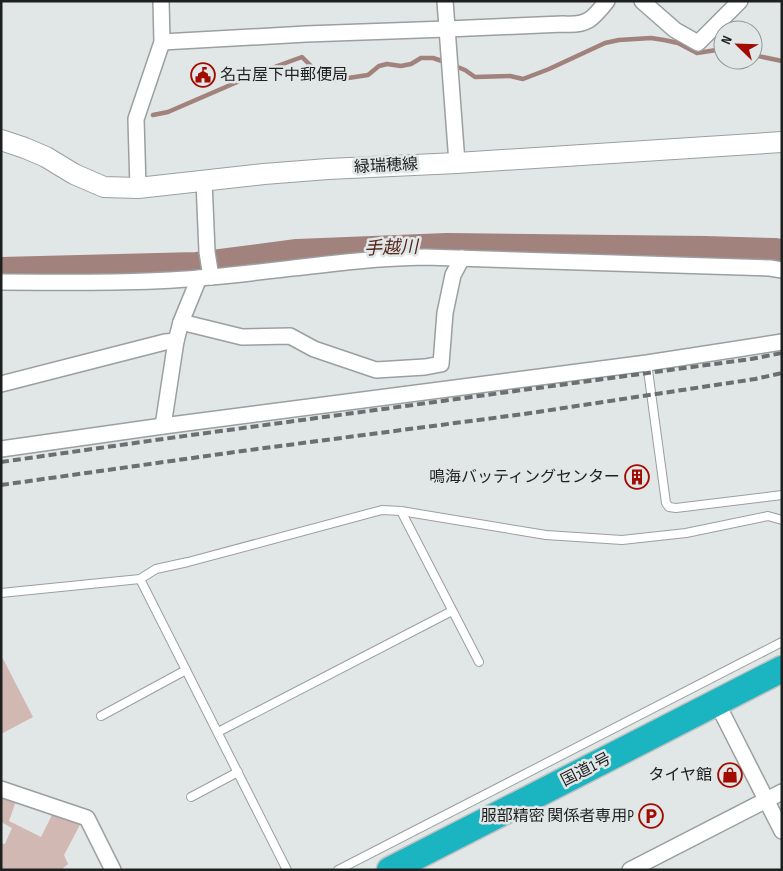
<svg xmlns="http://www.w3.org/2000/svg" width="783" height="871" font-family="'Sofia Sans Condensed','Noto Sans JP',sans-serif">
<rect width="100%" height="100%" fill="#e1e6e6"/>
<!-- green -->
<g fill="#d2b8b3">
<path d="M1,655L33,717L1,734Z"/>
<path d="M1,793L17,798L9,821L41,837L54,811L82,821L64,855L68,864L61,870H1V843L5,844L12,828L1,822Z"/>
</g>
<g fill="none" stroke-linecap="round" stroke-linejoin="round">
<!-- stream -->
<g stroke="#a2827c" stroke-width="4.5">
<path d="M753,55L782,61"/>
<path d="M455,66L465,70L475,77L510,76L523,79L549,69L605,43L619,40L651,38L664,40L678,43L697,53L723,49"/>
<path d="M153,115L168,112L258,73L302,57L322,77L335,80L368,75L379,66L387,64L401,66L411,64L421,58H433L442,61"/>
</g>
<!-- river -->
<path stroke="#a2827c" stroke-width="26" d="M1,270L197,265L297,252L447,246L705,249L774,251L782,252"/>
<!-- lane casing -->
<g stroke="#9b9fa0" stroke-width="10">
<g id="lane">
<path d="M647,363L666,503L669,507L676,508L782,495"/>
<path d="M401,511L479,662"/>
<path d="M140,579L287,870"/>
<path d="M1,593L140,579L156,569L188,562L382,510L401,511L546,535L622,540L686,533L768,516L782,520"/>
<path d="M101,716L186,670"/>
<path d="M218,732L452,611"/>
<path d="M191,797L238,772"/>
<path d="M338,870L782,642"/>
</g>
</g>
<!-- street casing -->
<g stroke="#9b9fa0" stroke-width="18">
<g id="street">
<path d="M445,1L457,163"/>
<path d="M642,1L675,30L698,43L740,1"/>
<path d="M162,42L306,34L447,29L563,24C587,26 593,19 607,1"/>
<path d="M204,181L207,252L211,277"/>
<path d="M138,188L136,119L162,42L161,1"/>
<path d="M1,282C71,282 140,284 210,277C282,271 353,258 425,257L770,268L782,270"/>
<path d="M181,322L242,337L290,336L314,349L376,370L425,367L441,364L445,313L453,275L462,258"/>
<path d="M1,384L165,342L176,341L181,322L199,278"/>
<path d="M163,426L176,341"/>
<path d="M1,449L163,426L647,363L782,342"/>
<path d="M717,703L782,831"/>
<path d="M1,789L87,818L113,870"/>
<path d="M630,870L782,792"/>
</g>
</g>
<!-- secondary casing -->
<g stroke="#9b9fa0" stroke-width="22">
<path id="secondary" d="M1,140L25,148L46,157L74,174L104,187L138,188L264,174L328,169L457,163L782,142"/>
</g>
<!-- highway casing -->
<g stroke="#c0c1c1" stroke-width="29">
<path id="highway" d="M390,870L782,669"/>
</g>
<!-- lane -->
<use href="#lane" stroke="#fff" stroke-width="8"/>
<!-- street -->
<use href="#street" stroke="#fff" stroke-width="15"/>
<!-- secondary -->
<use href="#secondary" stroke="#fff" stroke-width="20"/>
<!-- highway -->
<use href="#highway" stroke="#1bb4c1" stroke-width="26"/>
<!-- rail -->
<g stroke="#6c6f6f" stroke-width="4" stroke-dasharray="8 4" stroke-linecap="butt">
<path d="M1,462L177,437L751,359L782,353"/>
<path d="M1,485L242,451L524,414L755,379L782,373"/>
</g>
</g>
<!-- icons -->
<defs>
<g id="civic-ring" transform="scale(1.25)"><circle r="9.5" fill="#e1e6e6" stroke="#a20b02" stroke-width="1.5"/><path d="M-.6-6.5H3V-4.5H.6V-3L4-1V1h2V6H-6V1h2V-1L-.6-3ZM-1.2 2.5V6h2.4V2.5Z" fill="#a20b02"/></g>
<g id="building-ring" transform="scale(1.25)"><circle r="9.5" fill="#e1e6e6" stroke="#a20b02" stroke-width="1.5"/><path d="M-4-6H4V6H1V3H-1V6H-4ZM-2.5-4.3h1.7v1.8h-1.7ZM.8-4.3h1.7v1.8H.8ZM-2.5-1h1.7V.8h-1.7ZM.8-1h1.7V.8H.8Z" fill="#a20b02"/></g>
<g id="shop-ring" transform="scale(1.25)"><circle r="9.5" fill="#e1e6e6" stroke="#a20b02" stroke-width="1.5"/><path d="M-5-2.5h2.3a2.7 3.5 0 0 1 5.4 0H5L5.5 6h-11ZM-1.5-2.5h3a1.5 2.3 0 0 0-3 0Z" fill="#a20b02"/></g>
<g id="parking-ring" transform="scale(1.25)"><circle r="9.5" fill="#e1e6e6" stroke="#a20b02" stroke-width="1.5"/><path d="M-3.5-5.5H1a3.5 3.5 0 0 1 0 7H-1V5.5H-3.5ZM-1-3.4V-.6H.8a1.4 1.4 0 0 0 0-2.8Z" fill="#a20b02"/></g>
</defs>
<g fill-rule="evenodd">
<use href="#civic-ring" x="203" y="75"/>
<use href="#building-ring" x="637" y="477"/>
<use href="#shop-ring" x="730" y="775"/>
<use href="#parking-ring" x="651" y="816"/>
</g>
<g text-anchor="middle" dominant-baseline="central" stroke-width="5" stroke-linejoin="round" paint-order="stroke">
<!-- poi labels -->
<g font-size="16" fill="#1e2020" stroke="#e1e6e6" text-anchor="end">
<text x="220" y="75" text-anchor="start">名古屋下中郵便局</text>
<text x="620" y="477">鳴海バッティングセンター</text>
<text x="712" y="775">タイヤ館</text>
<text x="634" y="816">服部精密 関係者専用P</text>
</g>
<!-- street labels -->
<g font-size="16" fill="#1e2020" stroke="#e1e6e6">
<text transform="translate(386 166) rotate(-3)">緑瑞穂線</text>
<text transform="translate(586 770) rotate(-27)">国道1号</text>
</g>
<!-- water labels -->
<g font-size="18" font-style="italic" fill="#572821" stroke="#e1e6e6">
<text transform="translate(391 248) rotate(-2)">手越川</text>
</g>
</g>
<!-- border -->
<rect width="783" height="871" fill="none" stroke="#1e2020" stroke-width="5"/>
<!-- north arrow -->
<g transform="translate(738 45) rotate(293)"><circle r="24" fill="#e1e6e6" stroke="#939797"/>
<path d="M0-4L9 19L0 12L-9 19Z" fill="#a20b02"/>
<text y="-8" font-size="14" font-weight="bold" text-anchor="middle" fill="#1e2020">N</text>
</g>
</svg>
